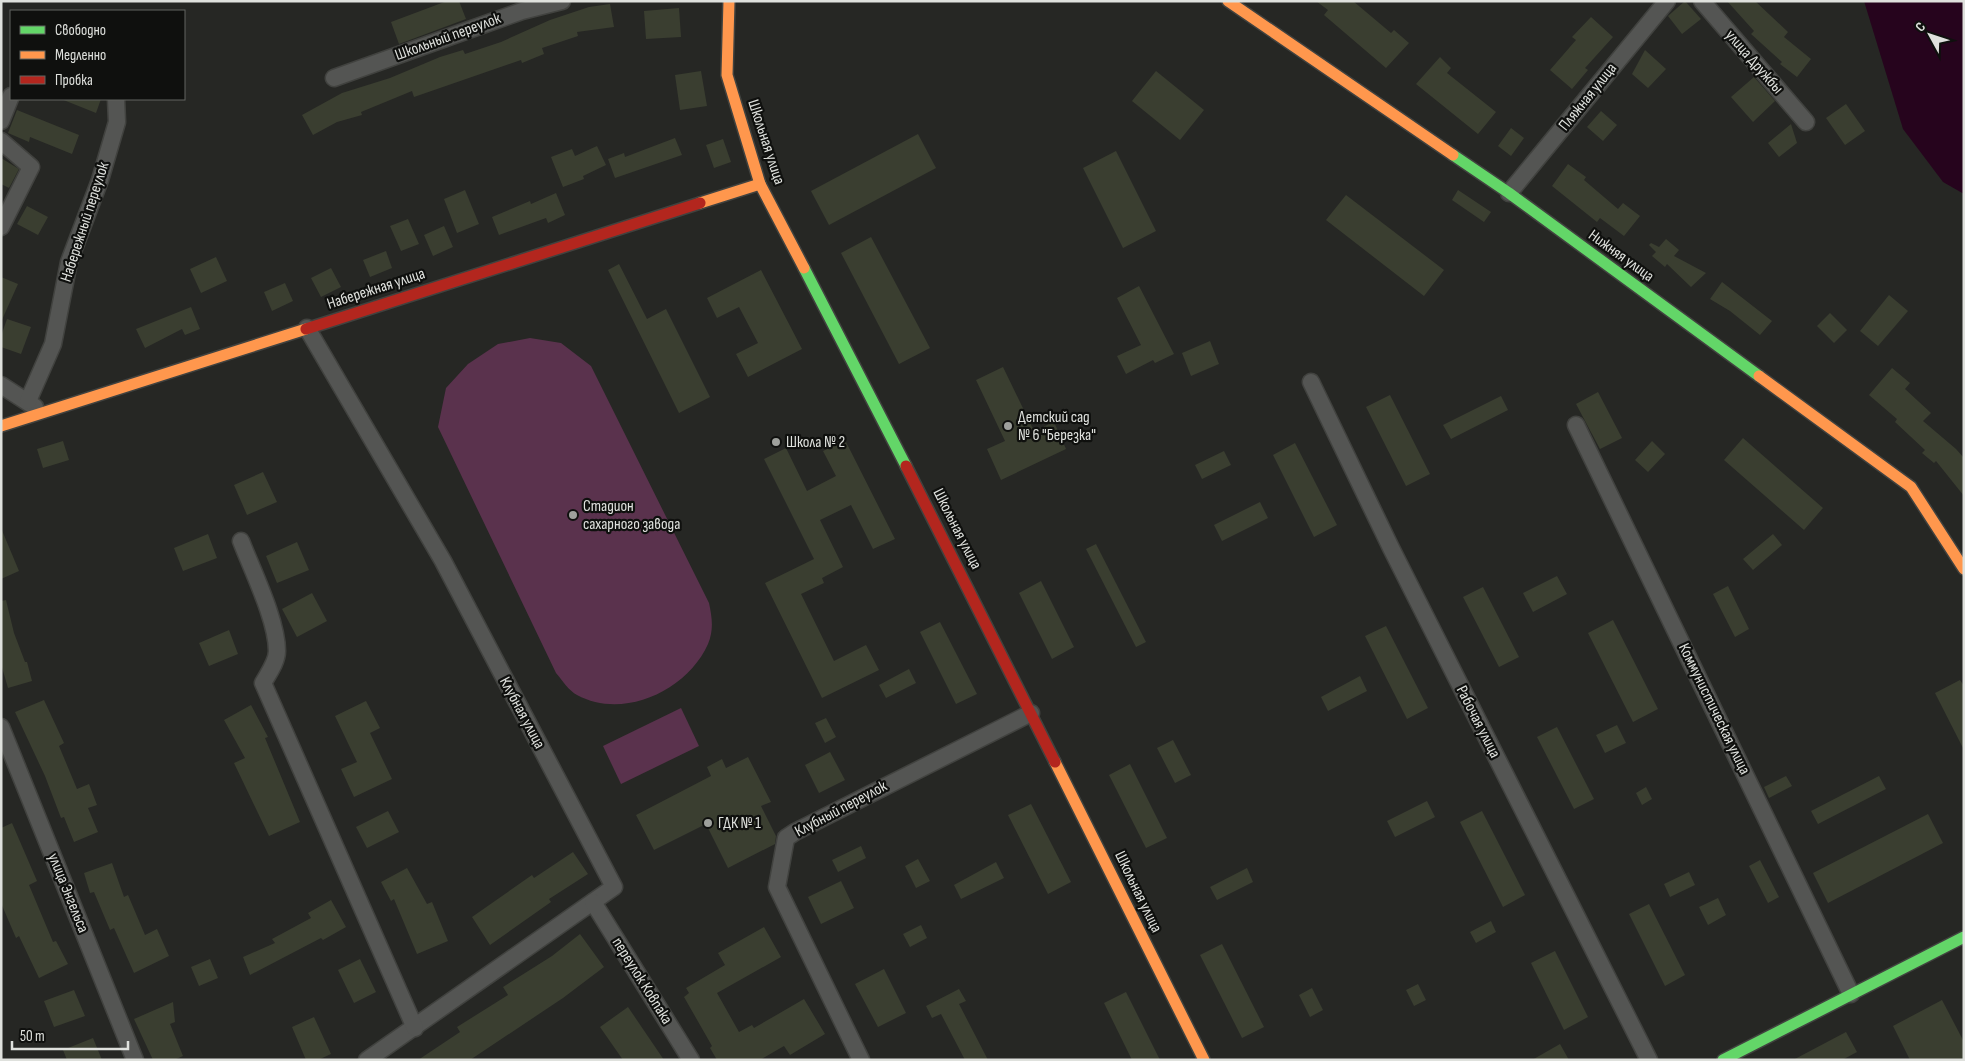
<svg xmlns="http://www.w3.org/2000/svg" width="1965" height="1061" font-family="'Sofia Sans Condensed',sans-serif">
<rect width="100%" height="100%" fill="#262724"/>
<!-- green -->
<g fill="#5a324d">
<path d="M530,338L561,343L591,366L709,603C712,617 714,630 708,644C687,691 623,720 577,695C569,691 562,680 556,673L438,427L446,388L468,364L498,344Z"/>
<path d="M681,708L699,746L621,784L603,746Z"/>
</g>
<!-- water -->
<path fill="#26041d" d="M1864,1H1964V194L1943,182L1903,129Z"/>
<!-- building -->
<g fill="#3a3e30">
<path d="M447,1H459L466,19L399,44L391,22Z"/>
<path d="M1316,1H1353L1391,33L1394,30L1409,43L1386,68L1324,15L1328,10Z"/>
<path d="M1685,1L1701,19L1682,34L1668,16Z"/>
<path d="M1727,1H1755L1788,32L1784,37L1811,59L1797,77L1780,64L1782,62L1751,34L1754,31Z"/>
<path d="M610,4L614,27L577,32L578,36L542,48L544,54L522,63L521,60L414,97L412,91L361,112L362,115L337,122L313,135L302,115L342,93L390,78L440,57L463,50L465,54L501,42L550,20L589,7Z"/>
<path d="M679,8L681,37L646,39L644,11Z"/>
<path d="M1591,17L1613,37L1585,68L1588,70L1572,89L1550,70L1576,40L1572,37Z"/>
<path d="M1645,50L1666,69L1648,88L1632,74Z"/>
<path d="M1440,57L1451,68L1447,73L1496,112L1478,134L1416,84Z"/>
<path d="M701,71L707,106L680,110L675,75Z"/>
<path d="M1156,71L1204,110L1180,140L1132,101Z"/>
<path d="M1754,77L1775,101L1753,122L1731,97Z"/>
<path d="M61,99H101L96,113Z"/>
<path d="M1846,104L1865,131L1845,145L1826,118Z"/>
<path d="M17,110L79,135L72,154L30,137L29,142L8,133Z"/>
<path d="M1601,111L1617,125L1603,141L1587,127Z"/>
<path d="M1791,124L1797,143L1779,157L1768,143Z"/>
<path d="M1511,128L1524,138L1511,156L1498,146Z"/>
<path d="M918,134L936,168L829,225L811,191Z"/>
<path d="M675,138L682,155L615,178L608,159L624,153L625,157Z"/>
<path d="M723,139L731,162L714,168L706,145Z"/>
<path d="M597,146L606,165L583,176L584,179L563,187L551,157L572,149L575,156Z"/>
<path d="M1116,151L1156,231L1123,248L1083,168Z"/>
<path d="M1,158L19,169L9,188L1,184Z"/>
<path d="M1568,164L1586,177L1584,180L1618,209L1623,203L1640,216L1624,236L1600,218L1597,222L1552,186Z"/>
<path d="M465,190L479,224L457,233L444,199Z"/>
<path d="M1458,190L1491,212L1484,222L1452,200Z"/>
<path d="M556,193L565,215L548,223L546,218L499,235L492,217L530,201L531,204Z"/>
<path d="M1346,195L1444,270L1424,296L1326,220Z"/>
<path d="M27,206L48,217L38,235L17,224Z"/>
<path d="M408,219L419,244L401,251L390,226Z"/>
<path d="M444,226L453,247L433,256L424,235Z"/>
<path d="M871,237L930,348L899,364L841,253Z"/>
<path d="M1666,239L1679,250L1674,256L1706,273L1691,287L1667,264L1665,267L1652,256L1656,252L1649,245L1651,243L1659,247Z"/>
<path d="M386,251L392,268L370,277L363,260Z"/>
<path d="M216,257L227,281L201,293L190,269Z"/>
<path d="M619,264L647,319L666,309L710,397L679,413L608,270Z"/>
<path d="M331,268L341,287L321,297L311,278Z"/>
<path d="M761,270L802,349L748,377L736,354L758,343L739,307L717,318L707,298Z"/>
<path d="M1,277L18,284L1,322Z"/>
<path d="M1722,282L1772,321L1760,335L1730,311L1710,299Z"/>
<path d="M285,283L293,301L272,311L264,292Z"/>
<path d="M1139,286L1174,354L1155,363L1153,360L1126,374L1117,356L1141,345L1117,298Z"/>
<path d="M1889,295L1908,311L1878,346L1860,331Z"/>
<path d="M191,307L200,329L185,335L182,329L145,348L136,329Z"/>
<path d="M1830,313L1847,330L1834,343L1817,326Z"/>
<path d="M7,319L31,327L21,354L1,347V336Z"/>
<path d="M1210,341L1219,364L1191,376L1182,353Z"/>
<path d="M1003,367L1034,431L1054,422L1066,449L1001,480L987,449L1005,441L976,380Z"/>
<path d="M1892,368L1910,383L1905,389L1931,413L1923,421L1956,449L1964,458V496L1936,461L1934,463L1922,453L1925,450L1895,422L1897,419L1869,395Z"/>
<path d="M1598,392L1622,438L1600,449L1576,404Z"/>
<path d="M1390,395L1430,474L1406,486L1366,407Z"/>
<path d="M1501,396L1508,410L1451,439L1443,425Z"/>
<path d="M1743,438L1823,508L1804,530L1724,460Z"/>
<path d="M845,440L895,539L873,549L851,505L820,520L843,567L822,578L824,583L801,594L834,661L866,645L879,670L822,698L765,583L814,559L764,459L786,448L807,491L836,476L823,451Z"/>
<path d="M63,441L69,460L43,468L37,449Z"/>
<path d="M1652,441L1665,454L1648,472L1635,460Z"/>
<path d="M1295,443L1337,525L1314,537L1273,455Z"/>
<path d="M1224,451L1231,465L1202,479L1195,465Z"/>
<path d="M263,472L277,502L247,515L234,485Z"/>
<path d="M1260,502L1268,518L1222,541L1214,525Z"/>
<path d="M1,528L19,571L1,579Z"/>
<path d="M208,534L217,558L183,571L174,548Z"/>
<path d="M1773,534L1782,545L1753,570L1743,559Z"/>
<path d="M297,542L309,570L277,583L266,556Z"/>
<path d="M1096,544L1146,642L1136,647L1086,549Z"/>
<path d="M1557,576L1567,594L1533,612L1523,593Z"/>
<path d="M1041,581L1074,647L1052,659L1019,593Z"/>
<path d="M1728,586L1749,629L1735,637L1713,594Z"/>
<path d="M1483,587L1519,657L1499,667L1463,597Z"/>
<path d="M312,593L327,621L297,637L282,609Z"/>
<path d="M6,600L14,633L25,662H27L32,681L8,688L1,664V601Z"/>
<path d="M1613,620L1658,709L1633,722L1588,633Z"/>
<path d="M940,622L977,694L956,704L920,632Z"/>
<path d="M1386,626L1428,708L1407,719L1365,636Z"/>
<path d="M229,630L238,654L209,666L199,643Z"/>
<path d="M909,669L916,683L886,698L879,685Z"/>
<path d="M1360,676L1367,691L1328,711L1321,697Z"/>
<path d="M1960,680L1964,686V750L1935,693Z"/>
<path d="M44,700L64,743L59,746L77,789L89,784L97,805L88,808L98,832L74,842L64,817L61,818L45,776L15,712Z"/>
<path d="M366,701L380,728L370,733L392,779L354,797L341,769L357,762L335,716Z"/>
<path d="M251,705L268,737L265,738L300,822L269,836L234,763L245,758L224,720Z"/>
<path d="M826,718L836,737L825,743L815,723Z"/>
<path d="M1617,725L1626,743L1605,753L1596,735Z"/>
<path d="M1557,727L1594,799L1574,809L1537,737Z"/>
<path d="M1173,740L1191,775L1175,783L1157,748Z"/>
<path d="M830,752L845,780L819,793L805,765Z"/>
<path d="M748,757L771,802L761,806L776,836L775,844L728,868L706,824L654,850L636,815L711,776L707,767L722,759L726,768Z"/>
<path d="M1130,764L1167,838L1146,848L1109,775Z"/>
<path d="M1786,776L1792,786L1769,798L1764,787Z"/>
<path d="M1879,776L1886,789L1818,824L1811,811Z"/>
<path d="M1646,787L1652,799L1642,805L1636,793Z"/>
<path d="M1427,801L1435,817L1395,837L1387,821Z"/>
<path d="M1031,804L1071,882L1048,894L1008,815Z"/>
<path d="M388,811L399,832L367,848L356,827Z"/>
<path d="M1482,811L1525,895L1503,907L1460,822Z"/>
<path d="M1928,814L1943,843L1828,903L1813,873Z"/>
<path d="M12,823L37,881L29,885L53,942L56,941L68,964L39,978L19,936L16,938L1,903V828Z"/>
<path d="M861,846L866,858L838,872L832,860Z"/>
<path d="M573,852L588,874L549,899L551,902L490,945L472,917L532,875L534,878Z"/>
<path d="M918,859L930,881L916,888L905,866Z"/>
<path d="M1760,860L1779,897L1768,903L1749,866Z"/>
<path d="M996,862L1004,878L961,899L954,885Z"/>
<path d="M112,863L124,897L128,895L145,935L157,929L169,956L134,973L114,928L110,930L94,892L90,893L84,873Z"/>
<path d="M407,868L427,904L432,902L448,941L417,954L394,899L391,901L381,882Z"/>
<path d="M1247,868L1253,882L1217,900L1210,887Z"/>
<path d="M1689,872L1695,885L1670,897L1664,884Z"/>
<path d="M841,881L854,908L821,924L808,897Z"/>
<path d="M1718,898L1726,915L1708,925L1699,907Z"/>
<path d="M331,900L346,927L323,940L321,938L250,975L243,957L275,943L272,939L311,918L308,913Z"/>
<path d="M1649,904L1685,975L1665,986L1629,914Z"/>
<path d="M1491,921L1496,932L1476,943L1470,932Z"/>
<path d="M921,925L927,938L910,947L903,934Z"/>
<path d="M764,927L781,957L717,993L739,1032L752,1025L754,1028L804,999L825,1034L790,1055L784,1046L760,1060H717L710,1048L712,1046L684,997L689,993L686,988L725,965L718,953Z"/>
<path d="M580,934L604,967L563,998L470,1060H418L460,1032L457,1027L508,995L503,987L552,956Z"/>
<path d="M1222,944L1264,1027L1242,1038L1200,955Z"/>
<path d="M1555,951L1588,1017L1564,1030L1531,963Z"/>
<path d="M210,959L218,978L199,986L191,967Z"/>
<path d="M360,959L376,992L354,1003L338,970Z"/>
<path d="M884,969L906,1013L878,1027L855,984Z"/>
<path d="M1418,984L1426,1000L1414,1006L1406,990Z"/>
<path d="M1312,988L1323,1010L1310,1017L1299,995Z"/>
<path d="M959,989L966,1001L959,1004L988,1060H965L941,1014L932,1018L926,1006Z"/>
<path d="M74,990L85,1016L54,1027L44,1001Z"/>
<path d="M1126,992L1160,1060H1132L1104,1003Z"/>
<path d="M1942,1000L1964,1042V1060H1910L1893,1026Z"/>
<path d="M173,1002L175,1022L170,1024L183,1056L174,1060H153L134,1019Z"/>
<path d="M628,1007L664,1060H623L600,1027Z"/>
<path d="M314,1017L331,1054L318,1060H306L292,1027Z"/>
<path d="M1846,1032L1857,1052L1842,1060H1793Z"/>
<path d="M93,1038L102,1060H67L63,1050Z"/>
<path d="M1560,1044L1569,1060H1532Z"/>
</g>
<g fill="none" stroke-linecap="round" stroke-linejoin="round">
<!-- street casing -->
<g stroke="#41423f" stroke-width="19">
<g id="street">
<path d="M1702,1L1806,122"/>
<path d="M334,78L522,11L562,1"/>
<path d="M1,121L11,96"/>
<path d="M1,141L31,167L1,227"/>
<path d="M1509,193L1667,1"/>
<path d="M307,328L443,561L614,887L367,1060"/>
<path d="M1311,382L1391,548L1649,1060"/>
<path d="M1,385L35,407"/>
<path d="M28,401L53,344L69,262L100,180L117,122L116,99"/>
<path d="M1576,425L1851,994"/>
<path d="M241,541C252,570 277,620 277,651C277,662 268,674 263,683L415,1028"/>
<path d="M1,727L135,1060"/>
<path d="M593,902L691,1060"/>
<path d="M861,1060L777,887L786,838L795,832L1031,713"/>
</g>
</g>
<!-- fast casing -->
<g stroke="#41423f" stroke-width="14">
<g id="fast">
<path d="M1453,155L1509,193L1759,376"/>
<path d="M804,268L906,466"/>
<path d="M1723,1060L1964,937"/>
</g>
</g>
<!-- slow casing -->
<g stroke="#41423f" stroke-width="14">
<g id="slow">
<path d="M729,1L727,75L760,184L804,268"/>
<path d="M1228,1L1453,155"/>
<path d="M700,203L760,184"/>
<path d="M1759,376L1911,487L1964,569"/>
<path d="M1,426L306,329"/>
<path d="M1055,762L1204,1060"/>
</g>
</g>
<!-- jam casing -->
<g stroke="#41423f" stroke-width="14">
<g id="jam">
<path d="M306,329L700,203"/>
<path d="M906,466L1055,762"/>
</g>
</g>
<!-- street -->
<use href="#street" stroke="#545553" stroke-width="16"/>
<!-- fast -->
<use href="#fast" stroke="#63d668" stroke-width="11"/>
<!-- slow -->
<use href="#slow" stroke="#ff974d" stroke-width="11"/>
<!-- jam -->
<use href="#jam" stroke="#b3261e" stroke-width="11"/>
</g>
<!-- markers -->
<g fill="#9ea09c" stroke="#0f100e" stroke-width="2">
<circle cx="1008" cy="426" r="5"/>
<circle cx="776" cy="442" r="5"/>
<circle cx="573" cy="515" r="5"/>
<circle cx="708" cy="823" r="5"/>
</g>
<g text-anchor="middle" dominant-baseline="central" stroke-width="4.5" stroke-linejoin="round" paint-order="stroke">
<!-- street labels -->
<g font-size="16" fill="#dfe1dd" stroke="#0f100e">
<text transform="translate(448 37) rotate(-20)">Школьный переулок</text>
<text transform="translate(1754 62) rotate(49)">улица Дружбы</text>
<text transform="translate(1588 97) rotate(-51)">Пляжная улица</text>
<text transform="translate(766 142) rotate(72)">Школьная улица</text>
<text transform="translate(85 222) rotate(-72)">Набережный переулок</text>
<text transform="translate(1621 256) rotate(36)">Нижняя улица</text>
<text transform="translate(376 289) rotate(-18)">Набережная улица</text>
<text transform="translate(957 529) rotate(63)">Школьная улица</text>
<text transform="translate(1714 709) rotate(64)">Коммунистическая улица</text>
<text transform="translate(522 713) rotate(62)">Клубная улица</text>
<text transform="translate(1478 722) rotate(63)">Рабочая улица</text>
<text transform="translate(841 809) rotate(-28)">Клубный переулок</text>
<text transform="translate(1138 892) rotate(64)">Школьная улица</text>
<text transform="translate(68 893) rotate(68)">улица Энгельса</text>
<text transform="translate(642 981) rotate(58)">переулок Ковпака</text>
</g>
<!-- poi labels -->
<g font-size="16" fill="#dfe1dd" stroke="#0f100e" text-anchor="start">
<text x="1018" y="417">Детский сад<tspan x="1018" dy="18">№ 6 "Березка"</tspan></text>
<text x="786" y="442">Школа № 2</text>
<text x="583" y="506">Стадион<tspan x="583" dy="18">сахарного завода</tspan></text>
<text x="718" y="823">ГДК № 1</text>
</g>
</g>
<!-- border -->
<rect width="1965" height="1061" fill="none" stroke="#dfe1dd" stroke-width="5"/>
<!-- legend -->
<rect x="10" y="10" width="175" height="90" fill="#0f100e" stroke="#626461"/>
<rect x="20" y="26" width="25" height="8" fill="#63d668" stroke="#626461"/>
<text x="55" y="35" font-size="15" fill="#dfe1dd">Свободно</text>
<rect x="20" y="51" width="25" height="8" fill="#ff974d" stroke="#626461"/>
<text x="55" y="60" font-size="15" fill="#dfe1dd">Медленно</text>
<rect x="20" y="76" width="25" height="8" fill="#b3261e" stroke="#626461"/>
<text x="55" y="85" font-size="15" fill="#dfe1dd">Пробка</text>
<!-- north arrow -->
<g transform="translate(1930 35) rotate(310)" stroke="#0f100e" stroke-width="4" paint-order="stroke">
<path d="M0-4L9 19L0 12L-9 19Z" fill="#dfe1dd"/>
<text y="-8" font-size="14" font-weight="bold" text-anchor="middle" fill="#dfe1dd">С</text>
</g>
<!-- scale -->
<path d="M12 1041v8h116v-8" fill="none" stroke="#dfe1dd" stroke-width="2.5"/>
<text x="20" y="1041" font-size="15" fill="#dfe1dd" stroke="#0f100e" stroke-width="4" paint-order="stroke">50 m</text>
</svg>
